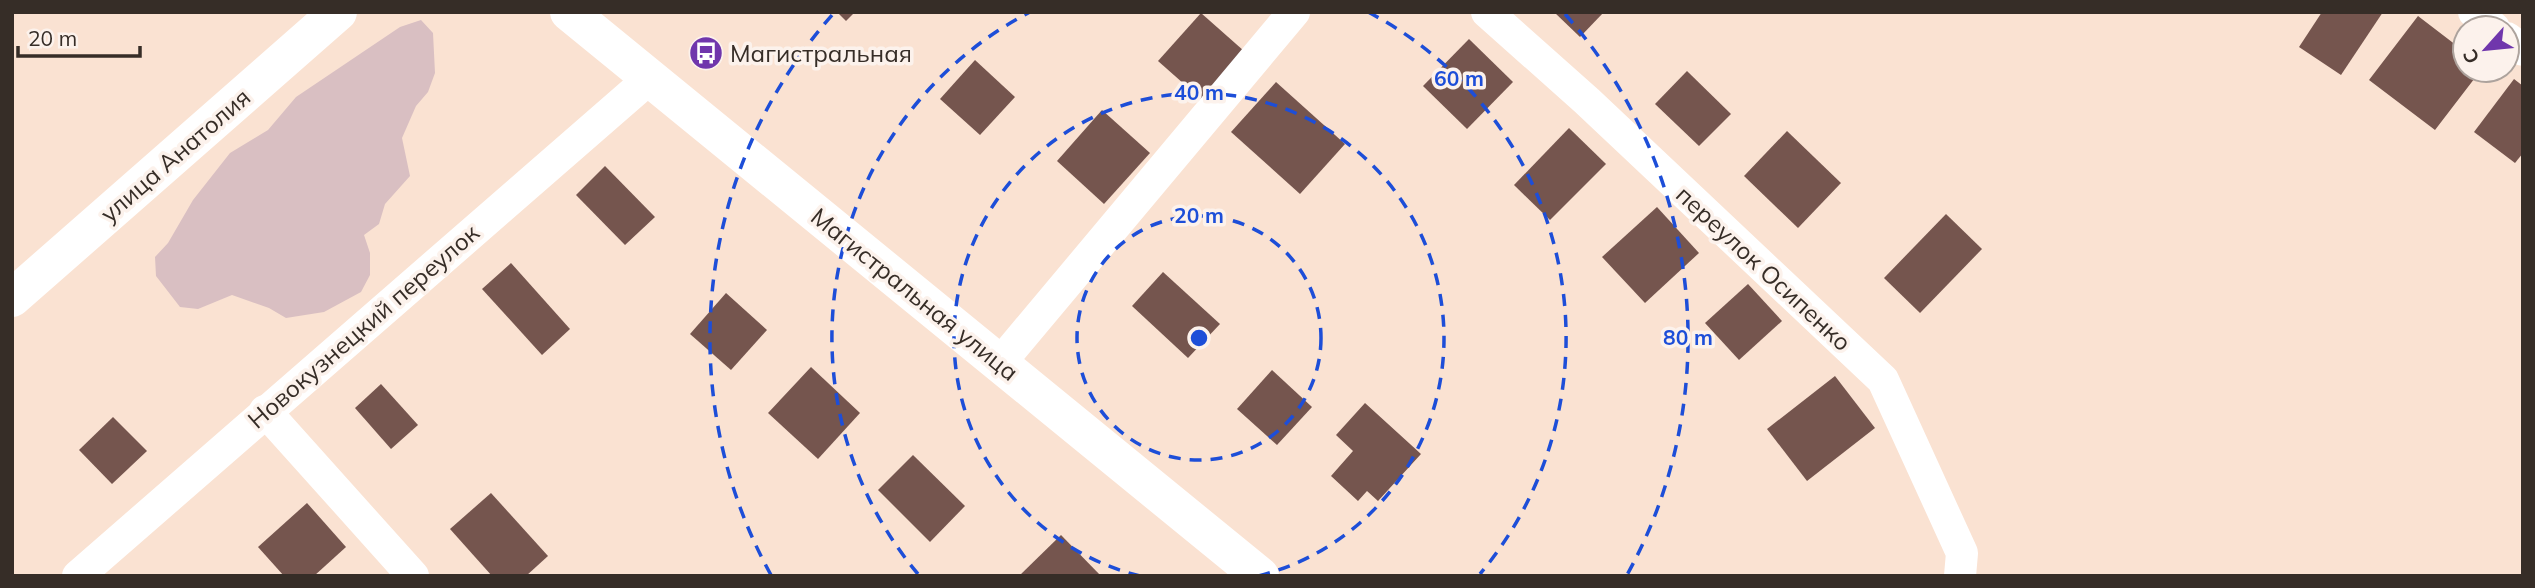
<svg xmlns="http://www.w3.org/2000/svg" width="2535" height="588" font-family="Mulish,sans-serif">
<rect width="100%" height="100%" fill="#fae2d2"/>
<!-- green -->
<path fill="#d9bfc2" d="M421,20L433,33L435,73L428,92L416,106L402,138L410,176L385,204L379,224L364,235L370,253V275L361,292L324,312L286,318L269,308L232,295L198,309L180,307L156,276L155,257L168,243L193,200L230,153L268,130L296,97L400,27Z"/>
<!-- building -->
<g fill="#75554e">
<path d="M837,12H855L846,21Z"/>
<path d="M1554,12H1604L1580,37Z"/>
<path d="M2322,12H2383L2341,75L2299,47Z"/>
<path d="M1201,13L1244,51L1201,99L1158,61Z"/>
<path d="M2418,16L2465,52V70H2481L2435,130L2369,80Z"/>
<path d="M1469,39L1513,82L1467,129L1423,86Z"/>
<path d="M975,60L1015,97L980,135L940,99Z"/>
<path d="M1687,71L1731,114L1699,146L1655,104Z"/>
<path d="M2514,79L2523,86V153L2515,163L2474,132Z"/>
<path d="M1276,82L1345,144L1300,194L1231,132Z"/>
<path d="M1102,110L1150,153L1104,204L1057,161Z"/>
<path d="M1569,128L1606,164L1550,220L1514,185Z"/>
<path d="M1787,131L1841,183L1798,228L1744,176Z"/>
<path d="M605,166L655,217L625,245L576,195Z"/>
<path d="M1657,207L1699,253L1645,303L1602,257Z"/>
<path d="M1946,214L1982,249L1920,313L1884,278Z"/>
<path d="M511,263L570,329L542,355L482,289Z"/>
<path d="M1163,272L1220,324L1188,358L1132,306Z"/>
<path d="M1748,284L1782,321L1739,360L1705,323Z"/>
<path d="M726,293L767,330L731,370L690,334Z"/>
<path d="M811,367L860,413L818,459L768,413Z"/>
<path d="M1272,370L1312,407L1277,445L1237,409Z"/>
<path d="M1835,376L1875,428L1807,481L1767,429Z"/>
<path d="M381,384L418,425L391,449L355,408Z"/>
<path d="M1365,403L1421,454L1378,501L1367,491L1358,501L1331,476L1353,451L1336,435Z"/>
<path d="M113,417L147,451L112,484L79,450Z"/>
<path d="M913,455L965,506L930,542L878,490Z"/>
<path d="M491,493L548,556L526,576H492L450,529Z"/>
<path d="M307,503L346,547L314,576H284L258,547Z"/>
<path d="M1061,535L1101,576H1019Z"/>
</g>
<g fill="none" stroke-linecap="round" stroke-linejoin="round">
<!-- minor -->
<g stroke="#fff" stroke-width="32">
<path d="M1487,12L1587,101L1883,380L1962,553L1960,576"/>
<path d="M2474,12L2494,28"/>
<path d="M2507,38L2523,50"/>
<path d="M1000,363L1294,12"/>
<path d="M265,411L413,576"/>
<path d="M78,576L650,78"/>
</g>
<!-- tertiary -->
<g stroke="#fff" stroke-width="38">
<path d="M569,12L1260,576"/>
<path d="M12,298L338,12"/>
</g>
</g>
<!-- distance rings -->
<g fill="none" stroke="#1d4ed8" stroke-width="3.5" stroke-dasharray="12 9">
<circle cx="1199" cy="338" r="122"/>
<path d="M1140 576A245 245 0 1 1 1258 576"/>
<path d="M918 574A367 367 0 0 1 1030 12M1368 12A367 367 0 0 1 1480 574"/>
<path d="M771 575A489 489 0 0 1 833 14M1565 14A489 489 0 0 1 1627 575"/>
</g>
<!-- icons -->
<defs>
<g id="bus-disc" transform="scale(1.75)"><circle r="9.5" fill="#7036ac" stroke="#fcf2ec"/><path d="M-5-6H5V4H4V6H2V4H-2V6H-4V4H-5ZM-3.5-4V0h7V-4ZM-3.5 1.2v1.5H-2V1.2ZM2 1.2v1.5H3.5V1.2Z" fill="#fff"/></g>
</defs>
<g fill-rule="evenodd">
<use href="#bus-disc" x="706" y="53"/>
</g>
<g text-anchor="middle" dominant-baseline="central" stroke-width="7" stroke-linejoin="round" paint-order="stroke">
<!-- poi labels -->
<g font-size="24" fill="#362d27" stroke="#fcf2ec" text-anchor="start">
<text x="730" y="53">Магистральная</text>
</g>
<!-- street labels -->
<g font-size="24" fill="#362d27" stroke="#fcf2ec">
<text transform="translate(175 155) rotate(-41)">улица Анатолия</text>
<text transform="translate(1764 268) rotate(43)">переулок Осипенко</text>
<text transform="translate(915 294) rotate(39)">Магистральная улица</text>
<text transform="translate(363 326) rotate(-41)">Новокузнецкий переулок</text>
</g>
</g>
<circle cx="1199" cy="338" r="10" fill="#1d4ed8" stroke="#fcf2ec" stroke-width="3.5"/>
<g font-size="21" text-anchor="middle" font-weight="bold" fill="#1d4ed8" stroke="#fcf2ec" stroke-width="7" stroke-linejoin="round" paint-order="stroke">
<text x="1459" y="86">60 m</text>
<text x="1199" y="100">40 m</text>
<text x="1199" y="223">20 m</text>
<text x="1688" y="345">80 m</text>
</g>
<!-- border -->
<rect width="2535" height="588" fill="none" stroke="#362d27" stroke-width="28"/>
<!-- north arrow -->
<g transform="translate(2486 49) rotate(243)"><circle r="33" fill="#fcf2ec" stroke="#ada39d" stroke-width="2"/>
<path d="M0-5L12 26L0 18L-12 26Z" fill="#7036ac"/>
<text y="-10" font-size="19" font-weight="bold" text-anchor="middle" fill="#362d27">С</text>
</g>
<!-- scale -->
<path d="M18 46v10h122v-10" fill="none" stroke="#362d27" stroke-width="3.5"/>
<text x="28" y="46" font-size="21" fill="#362d27" stroke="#fcf2ec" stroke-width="5" paint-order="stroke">20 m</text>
</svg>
